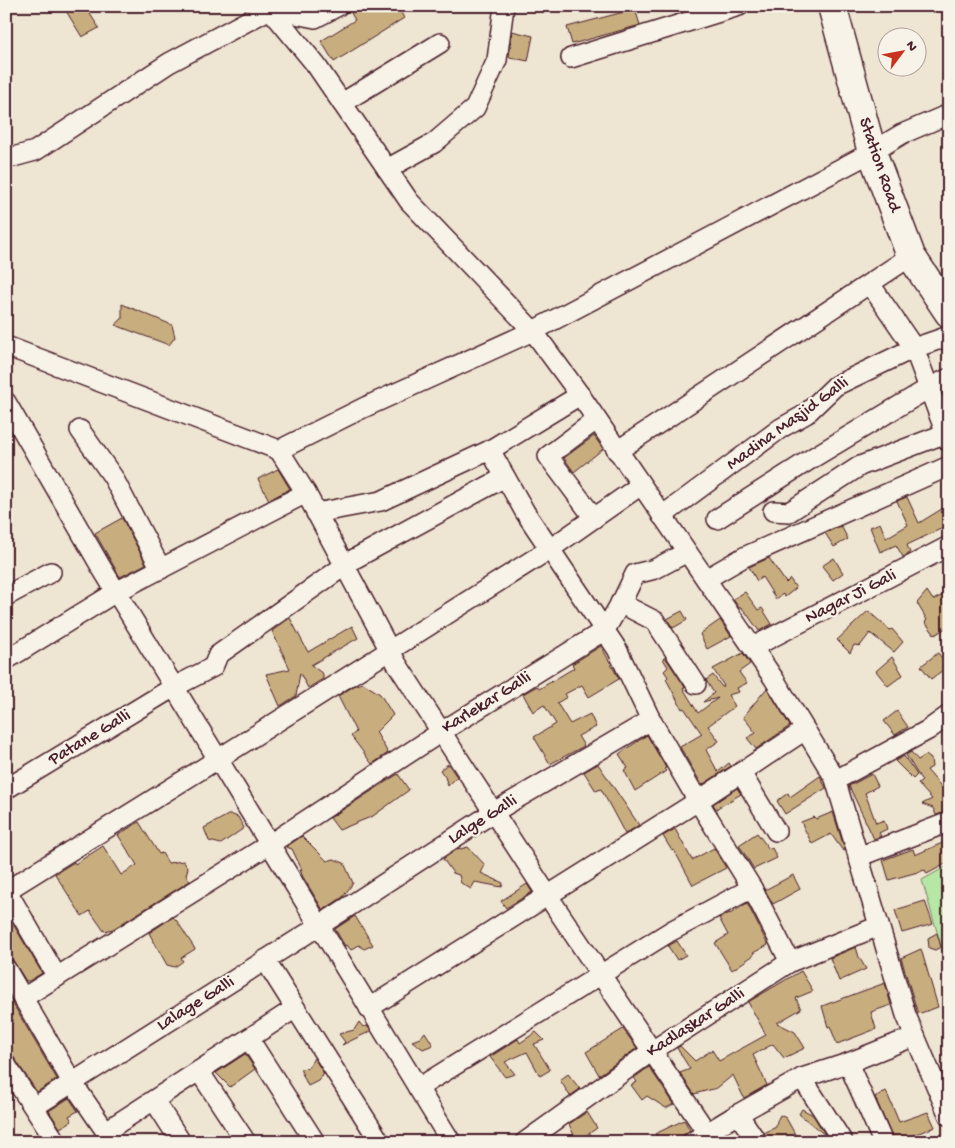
<svg xmlns="http://www.w3.org/2000/svg" width="955" height="1148" font-family="'Gochi Hand',sans-serif">
<rect width="100%" height="100%" fill="#eee5d3"/>
<filter id="ink" filterUnits="userSpaceOnUse"><feTurbulence type="fractalNoise" baseFrequency=".02" numOctaves="2"/><feDisplacementMap in="SourceGraphic" scale="10" xChannelSelector="R" yChannelSelector="G"/><feConvolveMatrix kernelMatrix="1 2 1 2 8 2 1 2 1" color-interpolation-filters="sRGB"/></filter>
<g filter="url(#ink)">
<!-- green -->
<path fill="#b6e7a6" stroke="#808368" d="M949,865V973L922,880Z"/>
<!-- building -->
<g fill="#c8ae7e" stroke="#4a1f2b">
<path d="M63,6H85L99,28L82,37Z"/>
<path d="M362,6H397L404,18L334,62L321,41L355,20L351,13Z"/>
<path d="M635,9L640,25L572,44L567,27Z"/>
<path d="M512,31L533,36L528,61L509,57Z"/>
<path d="M122,304L172,325L175,337L169,345L115,325L122,319Z"/>
<path d="M594,436L603,449L574,472L564,458Z"/>
<path d="M278,469L290,489L269,500L258,479Z"/>
<path d="M907,497L919,523L945,507L949,512V525L907,545L910,553L903,557L896,545L880,552L870,527L880,523L886,538L908,525L897,501Z"/>
<path d="M122,518L146,564L120,577L95,533Z"/>
<path d="M841,526L848,539L834,547L825,533Z"/>
<path d="M769,558L786,583L790,579L796,588L785,597L783,594L776,599L762,577L757,581L749,567Z"/>
<path d="M834,558L843,573L833,580L822,566Z"/>
<path d="M927,591L933,600L949,592V626L935,635L925,622L927,620L917,603Z"/>
<path d="M745,592L758,610L762,608L772,624L759,631L747,614L741,607L739,608L733,599Z"/>
<path d="M682,611L687,620L673,628L667,619Z"/>
<path d="M868,611L890,630L892,629L903,642L894,652L870,633L860,646L854,645L850,653L837,640Z"/>
<path d="M290,618L308,652L352,626L358,638L311,665L323,674V679L308,688L300,673L296,696L280,706L266,674L290,669L272,631Z"/>
<path d="M720,620L731,636L707,649L700,634Z"/>
<path d="M601,646L619,679L589,697L582,685L565,694L567,697L557,703L570,724L590,714L596,727L578,736L584,746L550,764L534,737L556,724L544,705L533,712L523,694L537,686L539,689L574,668L572,664Z"/>
<path d="M743,653L750,664L739,672L747,683L737,688L739,692L728,695L735,706L708,726L719,741L706,750L718,772L729,763L731,766L702,785L680,747L702,734L684,708L682,709L666,679L668,677L664,671L668,667L663,659L665,657L685,687L683,688L698,713L718,698L703,702L714,693L706,680L713,675L722,687L724,686L713,669Z"/>
<path d="M938,653L948,666L931,679L921,666Z"/>
<path d="M892,657L903,675L888,686L876,671Z"/>
<path d="M363,683L380,694L393,715L376,732L388,753L372,764L351,736L356,732L338,696L354,686Z"/>
<path d="M767,688L790,726L756,749L747,738L756,733L743,717Z"/>
<path d="M897,711L908,727L895,735L884,721Z"/>
<path d="M647,735L666,768L664,769L666,771L635,791L624,770L628,768L619,754Z"/>
<path d="M911,752L918,760L926,755L931,759L932,767L927,770L945,791L949,789V811L936,815L933,808L922,804L932,799L918,784L922,781L906,755Z"/>
<path d="M904,756L917,775L913,779L895,761Z"/>
<path d="M448,764L457,777L448,786L445,777L440,770Z"/>
<path d="M598,764L639,825L625,834L601,789L596,791L584,772Z"/>
<path d="M398,774L409,790L373,816L339,830L330,818Z"/>
<path d="M872,774L878,786L865,793L876,823L884,820L887,829L879,833L881,836L874,839L849,786Z"/>
<path d="M820,776L826,788L785,814L777,801L788,793L790,797Z"/>
<path d="M737,788L741,794L716,809L713,804Z"/>
<path d="M833,812L845,850L843,851L831,834L812,844L801,822L814,817L816,819Z"/>
<path d="M230,814L238,817L244,828L221,844L209,841L204,828Z"/>
<path d="M139,822L159,854L162,853L168,863L183,861L188,868L186,875L190,881L113,929L104,931L90,911L82,916L55,874L74,862L75,864L103,846L121,875L137,865L118,835Z"/>
<path d="M675,829L692,860L714,848L726,868L693,885L674,850L672,851L663,836Z"/>
<path d="M757,833L769,849L772,848L777,858L754,869L739,845Z"/>
<path d="M302,836L327,861L334,859L344,863L353,883L343,897L323,910L303,877L300,870H302L292,849L286,847Z"/>
<path d="M949,840V862L927,874L925,870L889,880L883,860L913,849L915,855Z"/>
<path d="M468,847L485,865L481,873L503,883L502,887L475,882L471,889L461,883L459,875L453,873L443,859L459,848L460,849Z"/>
<path d="M793,875L800,889L773,904L765,890Z"/>
<path d="M527,884L532,892L506,908L501,901Z"/>
<path d="M925,901L933,924L902,933L895,910Z"/>
<path d="M747,903L768,945L753,953L754,955L732,970L715,943L728,935L719,918L730,913V914Z"/>
<path d="M6,912L42,973L29,981H26L9,954L6,955Z"/>
<path d="M355,916L373,945L364,949L359,945L351,950L347,945L345,946L335,929Z"/>
<path d="M173,917L177,921L195,949L181,958L183,961L175,967L167,965L149,933Z"/>
<path d="M937,933L941,947L935,950L929,948L928,938Z"/>
<path d="M677,941L686,955L677,960L668,946Z"/>
<path d="M856,947L859,957L866,969L839,981L830,958Z"/>
<path d="M921,949L938,1007L918,1014L901,958Z"/>
<path d="M801,971L813,991L796,998L801,1009L777,1023L795,1032L805,1048L784,1058L773,1044L753,1055L767,1085L744,1098L733,1075L717,1088L694,1094L680,1073L690,1069L677,1048L680,1046L695,1061L712,1050L719,1061L766,1035L748,1002Z"/>
<path d="M885,983L891,1005L871,1012L876,1029L837,1044L830,1026L828,1027L822,1006Z"/>
<path d="M6,992L57,1079L37,1092L15,1059L6,1048Z"/>
<path d="M359,1022L363,1027L367,1026L371,1031L342,1045L345,1042L339,1034L354,1030Z"/>
<path d="M623,1029L637,1048L599,1075L586,1052Z"/>
<path d="M425,1032L433,1045L423,1049L412,1041L420,1038Z"/>
<path d="M536,1032L544,1040L534,1044L550,1070L540,1076L527,1052L505,1062L515,1074L505,1077L490,1057L518,1039L520,1043Z"/>
<path d="M245,1054L255,1069L230,1087L216,1073Z"/>
<path d="M314,1058L324,1074L318,1081L308,1086L300,1069L308,1068Z"/>
<path d="M649,1067L674,1104L666,1108L647,1096L642,1100L631,1085L637,1082L634,1078Z"/>
<path d="M568,1074L580,1089L570,1096L560,1080Z"/>
<path d="M886,1091L899,1122L928,1112L935,1127L894,1142L875,1097Z"/>
<path d="M69,1098L78,1111L69,1116L72,1121L60,1128L49,1111Z"/>
<path d="M802,1109L813,1115L826,1136L799,1114Z"/>
<path d="M587,1112L597,1128L577,1142L569,1124Z"/>
<path d="M780,1115L786,1118L795,1134L794,1142H768L764,1133L776,1127L777,1121Z"/>
<path d="M684,1120L690,1130L682,1136L681,1142H660L655,1134Z"/>
</g>
<g fill="none" stroke-linecap="round" stroke-linejoin="round">
<!-- minor casing -->
<g stroke="#4a1f2b" stroke-width="22">
<g id="minor">
<path d="M270,9L315,18L338,6"/>
<path d="M571,58L739,6"/>
<path d="M342,103L440,43"/>
<path d="M6,159L35,151L169,63L270,9L316,65L409,201L533,331L580,395L774,679L836,780L835,779L906,1015L949,1116"/>
<path d="M387,169L434,143L475,108L497,60L504,6"/>
<path d="M870,284L914,348L949,442"/>
<path d="M6,346L279,450L363,408L533,331L872,152L902,134L949,114"/>
<path d="M6,402L101,567L451,1142"/>
<path d="M80,430L113,477L161,569"/>
<path d="M279,450L306,493L397,664L548,896L707,1133"/>
<path d="M490,450L525,512L617,649L651,720L698,801L752,888L790,962"/>
<path d="M617,451L911,256"/>
<path d="M773,511L789,512L860,466L949,432"/>
<path d="M316,513L381,501L490,450L580,395"/>
<path d="M662,516L781,428L806,414L835,386L914,348L949,336"/>
<path d="M594,518L548,456L596,420"/>
<path d="M717,519L814,457L929,388L949,378"/>
<path d="M343,565L505,477"/>
<path d="M706,579L744,557L949,466"/>
<path d="M6,596L51,572"/>
<path d="M620,603L655,621L696,684"/>
<path d="M753,647L949,546"/>
<path d="M6,660L116,592L306,493"/>
<path d="M741,773L776,831"/>
<path d="M836,780L928,730L949,715"/>
<path d="M6,789L174,687L213,667L218,655L344,566"/>
<path d="M858,857L949,822"/>
<path d="M6,891L218,759L550,549L641,485"/>
<path d="M7,891L57,977"/>
<path d="M265,960L380,1142"/>
<path d="M6,969L72,1082L113,1142"/>
<path d="M23,998L270,844L441,732L605,630L623,599L635,574L655,569L687,552"/>
<path d="M369,1008L698,801L805,730"/>
<path d="M249,1039L315,1142"/>
<path d="M848,1063L883,1142"/>
<path d="M6,1065L56,1142"/>
<path d="M199,1071L246,1142"/>
<path d="M802,1078L843,1142"/>
<path d="M418,1088L671,931L752,888"/>
<path d="M154,1100L181,1142"/>
<path d="M34,1107L319,926L494,812L651,720"/>
<path d="M738,1114L802,1078L848,1063L915,1036"/>
<path d="M106,1131L294,1009"/>
<path d="M525,1142L652,1051L790,962L879,926"/>
<path d="M692,1142L738,1114L757,1142"/>
</g>
</g>
<!-- highway casing -->
<g stroke="#4a1f2b" stroke-width="31">
<path id="highway" d="M832,6L872,152L911,256L949,313"/>
</g>
<!-- minor -->
<use href="#minor" stroke="#f7f3e8" stroke-width="19"/>
<!-- highway -->
<use href="#highway" stroke="#f7f3e8" stroke-width="28"/>
</g>
</g>
<g text-anchor="middle" dominant-baseline="central" stroke-width="4.5" stroke-linejoin="round" paint-order="stroke">
<!-- street labels -->
<g font-size="18" fill="#4a1f2b" stroke="#f7f3e8">
<text transform="translate(879 165) rotate(71)">Station Road</text>
<text transform="translate(788 424) rotate(-36)">Madina Masjid Galli</text>
<text transform="translate(851 597) rotate(-27)">Nagar Ji Gali</text>
<text transform="translate(487 703) rotate(-32)">Karlekar Galli</text>
<text transform="translate(90 738) rotate(-31)">Patane Galli</text>
<text transform="translate(483 820) rotate(-32)">Lalge Galli</text>
<text transform="translate(196 1004) rotate(-32)">Lalage Galli</text>
<text transform="translate(696 1023) rotate(-33)">Kadlaskar Galli</text>
</g>
</g>
<!-- margin -->
<rect width="955" height="1148" fill="none" stroke="#f7f3e8" stroke-width="25"/>
<rect x="12" y="12" width="930" height="1123" fill="none" stroke="#4a1f2b" stroke-width="2" filter="url(#ink)"/>
<!-- north arrow -->
<g transform="translate(902 52) rotate(58)"><circle r="24" fill="#f7f3e8" stroke="#b29e9c"/>
<path d="M0-4L9 19L0 12L-9 19Z" fill="#c8321e"/>
<text y="-8" font-size="14" font-weight="bold" text-anchor="middle" fill="#4a1f2b">N</text>
</g>
</svg>
